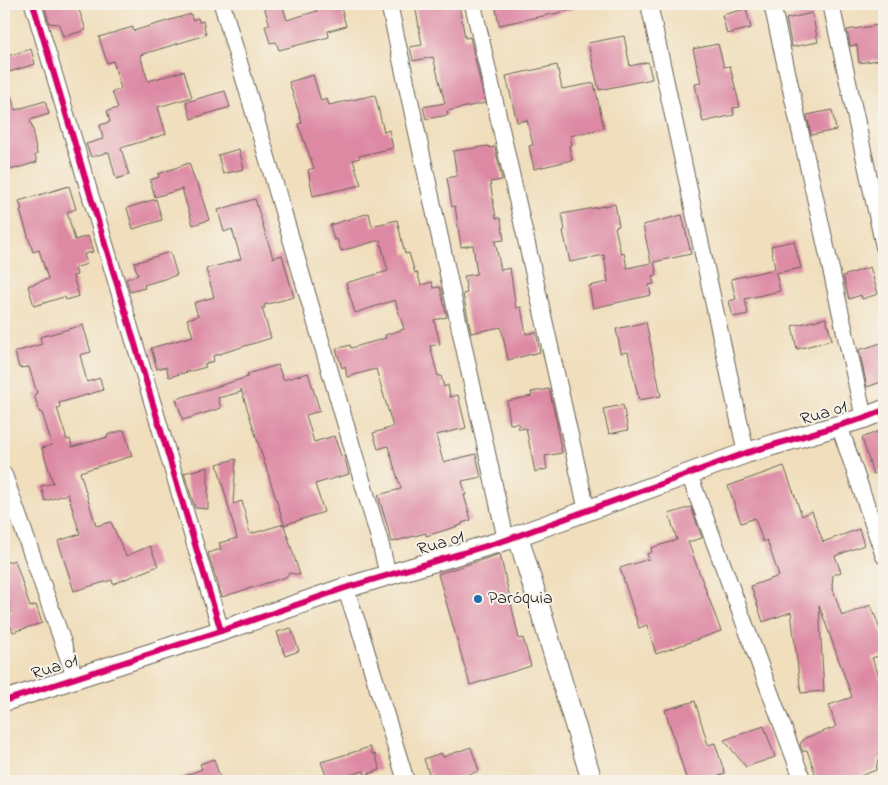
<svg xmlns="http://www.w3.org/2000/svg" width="888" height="785" font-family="'Indie Flower',sans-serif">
<rect width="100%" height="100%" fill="#f7f3e8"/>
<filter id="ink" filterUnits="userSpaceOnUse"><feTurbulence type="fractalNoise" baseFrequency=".02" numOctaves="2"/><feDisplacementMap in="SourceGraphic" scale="10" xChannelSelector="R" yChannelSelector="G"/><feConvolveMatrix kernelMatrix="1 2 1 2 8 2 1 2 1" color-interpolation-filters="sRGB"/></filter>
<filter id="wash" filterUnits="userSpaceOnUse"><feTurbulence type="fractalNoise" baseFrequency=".0096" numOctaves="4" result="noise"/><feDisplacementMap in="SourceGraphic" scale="20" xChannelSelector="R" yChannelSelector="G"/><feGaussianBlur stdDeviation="1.12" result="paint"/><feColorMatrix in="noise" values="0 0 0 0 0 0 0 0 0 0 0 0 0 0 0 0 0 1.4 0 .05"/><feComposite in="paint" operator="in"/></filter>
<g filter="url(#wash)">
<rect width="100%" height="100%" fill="#f0debc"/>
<g id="blocks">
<!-- building -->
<g fill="#dd89a4">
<path d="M44,4H77L86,30L63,37L59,24L49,23Z"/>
<path d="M263,4H282L287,20L317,11L316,9L340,4L346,26L328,31L329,37L279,50L276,42L270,43L265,26L270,25Z"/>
<path d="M415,4H459L465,38L470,37L485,103L447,111L448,115L426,119L423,107L445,103L433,57L413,61L410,47L422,45Z"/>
<path d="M495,4H571L572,10L499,25Z"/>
<path d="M746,9L751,28L727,34L722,15Z"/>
<path d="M812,13L818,42L792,47L786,19Z"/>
<path d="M191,14L192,20L198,18L199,22L203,21L206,35L140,55L148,81L184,71L192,97L158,107L166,134L121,148L129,175L116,179L109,152L91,157L86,144L103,139L100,125L110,122L107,111L118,108L112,92L121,89L113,61L107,63L99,37L133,27V31Z"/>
<path d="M879,25L882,43H884V59L859,63L857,45L850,46L847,30Z"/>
<path d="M624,36L630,66L648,62L652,79L599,90L588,43Z"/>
<path d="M718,44L724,67L730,66L740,107L733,108L734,115L703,122L695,84L701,83L693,49Z"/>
<path d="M31,49L35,64L6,73L4,66V57Z"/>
<path d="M557,65L562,89L594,83L604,128L570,136L572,145L569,146L572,160L534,169L529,146L533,145L527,120L517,122L506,76Z"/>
<path d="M313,75L321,101L327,99L329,105L375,95L384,132L389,130L393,148L359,156L360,158L353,160L361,185L313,196L308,170L314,168L298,124L302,123L289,82Z"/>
<path d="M8,84L15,110L45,101L49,114L30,120L34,133L33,134L37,154L35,155L37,162L7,171L4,160V85Z"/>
<path d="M225,91L230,107L191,119L186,102Z"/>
<path d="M832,110L836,130L811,135L807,115Z"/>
<path d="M489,146L490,148L495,147L502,180L490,182L496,218H500L501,220L504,240L495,241L501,270L510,268L516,308L521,307L526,334L536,332L540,352L508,360L501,327L471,333L463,294L467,293L464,276L477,274L473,245L461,247L455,206L452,207L447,178L457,176L453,151Z"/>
<path d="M239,149L244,169L223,174L218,155Z"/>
<path d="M189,163L195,181L197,184H198L209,220L193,225L182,189L155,197L150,180L159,177L158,174Z"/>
<path d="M69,186L76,209L67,212L75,240L88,236L93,252L84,254L87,264L75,268L77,275L73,276L79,296L66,300L65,297L60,298L34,306L28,286L48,279L39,250L33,252L20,210L22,209L19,201Z"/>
<path d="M156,199L162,220L133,229L127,208Z"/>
<path d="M255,199L273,258L282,255L294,297L264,305L265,308H262L271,338L213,356L214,361L204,364L206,367L169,377L166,367L157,369L151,348L193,336L187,319L198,316L194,303L214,297L206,269L241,259L232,229L224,232L218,210Z"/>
<path d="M615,204L619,226L615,227L621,254L624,253L627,268L651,263L643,225L682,215L691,254L654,262L657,275L652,276L654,284L649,285L651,295L593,308L589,286L608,282L604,255L570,262L563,231L565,230L562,214Z"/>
<path d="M369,213L372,226L397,220L405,254L409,253L415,273L417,272L421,285L432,282L433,288L440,287L447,317L434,320L440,344L430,346L438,376H441L444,387L448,385L450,397L458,395L466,428L436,435L443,462L476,454L481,477L462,481L466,495H464L471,520L462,523V525L426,536V533L392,542L378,495L401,489L388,446L378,449L373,433L393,427L376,369L347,377L345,366L342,368L336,349L350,345L351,348L386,338L385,335L404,329L395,300L355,313L346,283L388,271L380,240L341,251L337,239L334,240L330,225Z"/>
<path d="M794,241L801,268L776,273L780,291L745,299L748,314L733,317L729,301L736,299L731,279L775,269L771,246Z"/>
<path d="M170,252L177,275L144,285L145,288L130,292L126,279L138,275L134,263Z"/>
<path d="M870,267L878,294L862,299L861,295L849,299L843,276Z"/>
<path d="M826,318L832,340L797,349L792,326Z"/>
<path d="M646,322L661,396L639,400L628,352L621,353L616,329Z"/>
<path d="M83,325L91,352L80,355L87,382L100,378L103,390L59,403L60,407L57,408L67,440L70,439L72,447L108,437L107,435L124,430L132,456L80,472L96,526L111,522L126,556L150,546L158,566L113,584L112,580L74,591L58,541L80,534L68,494L45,501L41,486L53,483L42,448L52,445L42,412L40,413L34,395L37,393L29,367L19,368L15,352L42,344L40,337Z"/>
<path d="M881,343L884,353V381L867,387L859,350Z"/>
<path d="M278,365L283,380L308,373L320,411L306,415L314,442L334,436L341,456L344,455L349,474L315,484L324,512L284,525L300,575L289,573L286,577L222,597L208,553L221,549L219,543L237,538L217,464L236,459L233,504L242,501L250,534L284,524L241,389V392L218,398L221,408L183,420L176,399L248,377L247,374Z"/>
<path d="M549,389L558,428H557L562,453L545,456L547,469L535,472L526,428L519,429L518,423L510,424L507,401L532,396L531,392Z"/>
<path d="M623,405L628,430L609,434L603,409Z"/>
<path d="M884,429V470L873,474L862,438Z"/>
<path d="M784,466L802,516L812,511L823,542L859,529L864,545L835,556L841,572L833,575L832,586L842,616L871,605L884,640V654L872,658L884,688V757L878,760L876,770L847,781L845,777L834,781H818L807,750L803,752L800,744L805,738L836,727L829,705L852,697L819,605L824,691L801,693L791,612L763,622L751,586L779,576L767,540L763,542L755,518L741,523L728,486Z"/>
<path d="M208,467V509L195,508L184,473Z"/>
<path d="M691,507L702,538L688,542L721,631L656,654L647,625L639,628L620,568L649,559L647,554L652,552L651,548L677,540L669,514Z"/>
<path d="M500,554L519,639L523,638L531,666L470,685L438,574Z"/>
<path d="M15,560L30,607L36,605L42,623L13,632L6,614L11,613L6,588L4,589V563Z"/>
<path d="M291,628L299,651L285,656L277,632Z"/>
<path d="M695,701L708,745L715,743L725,774L706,781H687L665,710Z"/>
<path d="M764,726L775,757L746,767L724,740Z"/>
<path d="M370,747L372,754H375L380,770L365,775L364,771L328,781L321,762Z"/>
<path d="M471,747L479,771L449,781H433L431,773L429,774L424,759L441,753L443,757Z"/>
<path d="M214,759L221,781H172L202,769L200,764Z"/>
</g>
</g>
</g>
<g filter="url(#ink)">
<use href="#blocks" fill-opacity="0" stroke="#666054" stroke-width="1"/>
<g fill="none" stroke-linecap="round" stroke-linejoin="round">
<!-- minor casing -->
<g stroke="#666054" stroke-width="18">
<g id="minor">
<path d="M33,4L221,631"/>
<path d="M222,4L379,538L388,575"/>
<path d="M389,4L506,540"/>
<path d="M473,4L587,511"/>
<path d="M649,4L746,453"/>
<path d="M772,4L864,418"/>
<path d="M831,4L884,247"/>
<path d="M839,425L884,556"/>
<path d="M689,474L803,781"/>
<path d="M4,475L75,677"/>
<path d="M345,588L359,627L406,781"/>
</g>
</g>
<!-- tertiary casing -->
<g stroke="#666054" stroke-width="22">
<g id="tertiary">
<path d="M518,536L592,781"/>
<path d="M4,701L221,631L345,588L506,540L746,453L864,418L884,410"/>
</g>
</g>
<!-- minor -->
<use href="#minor" stroke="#fff" stroke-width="16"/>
<!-- tertiary -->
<use href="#tertiary" stroke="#fff" stroke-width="20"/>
<!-- cycleway casing -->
<g stroke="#f7f3e8" stroke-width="9">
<g id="cycleway">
<path d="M33,4L221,631"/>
<path d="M4,701L221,631L345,588L506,540L746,453L864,418L884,410"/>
</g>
</g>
<!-- cycleway -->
<use href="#cycleway" stroke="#d6006c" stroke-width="6"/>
</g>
</g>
<!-- markers -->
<circle fill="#1f6fb2" stroke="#f7f3e8" stroke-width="2" cx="478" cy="599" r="5"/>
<g text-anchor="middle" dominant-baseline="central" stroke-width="4" stroke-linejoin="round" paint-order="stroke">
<!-- street labels -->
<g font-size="18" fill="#1c1c1c" stroke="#f7f3e8">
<text transform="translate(824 414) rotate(-17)">Rua 01</text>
<text transform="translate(441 544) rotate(-17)">Rua 01</text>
<text transform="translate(55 668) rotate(-18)">Rua 01</text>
</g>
<!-- poi labels -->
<g font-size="18" fill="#1c1c1c" stroke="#f7f3e8" text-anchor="start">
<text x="488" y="599">Paróquia</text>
</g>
</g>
<!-- margin -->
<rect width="888" height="785" fill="none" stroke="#f7f3e8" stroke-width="20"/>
</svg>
